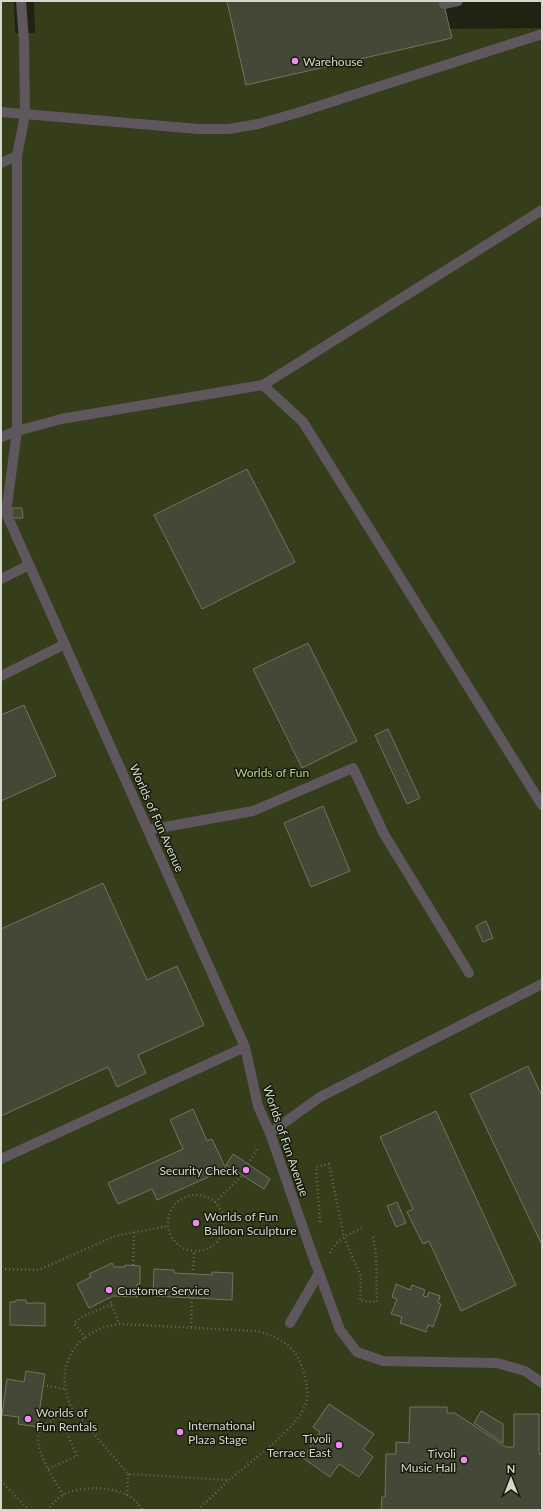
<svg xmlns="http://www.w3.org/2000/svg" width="543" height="1511" font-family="Lato,sans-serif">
<rect width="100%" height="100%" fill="#1f2312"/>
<!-- green -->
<path fill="#353d1a" d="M1,1H14L15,33H35L34,1H227L234,31L542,28V1510H1Z"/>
<!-- building -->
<g fill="#444836" stroke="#707661">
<path d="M227,1H443L452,38L246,85Z"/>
<path d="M247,469L295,562L202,609L154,515Z"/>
<path d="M12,508H22L23,518H12Z"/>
<path d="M308,643L357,741L302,768L253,669Z"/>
<path d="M24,705L56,776L1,801V715Z"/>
<path d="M388,729L420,798L407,804L375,735Z"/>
<path d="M323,806L350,871L311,887L284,823Z"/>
<path d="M103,883L147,980L177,966L204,1025L138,1055L146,1073L117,1087L108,1067L1,1116V929Z"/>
<path d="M486,921L493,938L483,942L476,926Z"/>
<path d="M528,1066L542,1096V1245L470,1094Z"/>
<path d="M193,1109L207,1141L212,1139L226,1169L157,1200L152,1189L118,1204L108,1183L183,1149L170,1120Z"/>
<path d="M436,1111L516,1285L461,1311L429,1241L423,1244L407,1212L413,1209L380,1137Z"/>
<path d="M233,1154L270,1179L264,1189L226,1165Z"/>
<path d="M397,1202L406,1223L396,1227L387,1206Z"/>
<path d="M112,1263L114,1267H125V1265L140,1266V1284H137V1297L113,1296L89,1308L77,1284L91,1277L89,1274Z"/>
<path d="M154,1269L174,1270V1273L212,1275V1272L233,1273L232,1300L153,1296Z"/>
<path d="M396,1284L410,1290L412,1285L425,1290L423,1296L427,1297L429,1292L440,1296L438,1303L441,1304L433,1327L428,1325L426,1332L400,1323L402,1317L391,1314L397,1299L392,1297Z"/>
<path d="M16,1300H26V1303H45V1326L10,1325V1302H15Z"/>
<path d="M26,1371L45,1374L37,1427L18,1424L19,1417L2,1415L7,1379L24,1382Z"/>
<path d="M329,1404L374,1434L363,1449L373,1457L359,1477L339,1464L330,1477L303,1458L320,1432L313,1427Z"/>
<path d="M410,1407H447V1413H455L506,1447H514V1414H539V1454H542V1510H381L382,1497H385L386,1454H396V1442L409,1443Z"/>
<path d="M481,1411L503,1424V1443L474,1423Z"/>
</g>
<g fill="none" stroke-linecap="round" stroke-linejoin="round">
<!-- path -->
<g stroke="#666a5b" stroke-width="2.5" stroke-dasharray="1 3" stroke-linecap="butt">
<path d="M248,1164L257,1149"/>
<circle cx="196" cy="1223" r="28"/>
<path d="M215,1202L242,1176"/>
<path d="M320,1222L316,1167L329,1164L344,1237L361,1277L360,1301L377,1302L376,1255L373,1236"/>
<path d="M330,1253C337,1238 350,1234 364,1227"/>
<path d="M133,1265L134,1232"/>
<path d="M1,1269L35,1270L41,1269L115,1236L168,1226"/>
<path d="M193,1274L194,1252"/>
<path d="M109,1298L119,1324"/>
<path d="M119,1324L256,1331C277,1336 295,1345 302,1367C306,1378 309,1391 306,1403C300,1426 249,1463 229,1480L128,1474L71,1407C53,1366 75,1330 119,1324Z"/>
<path d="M191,1327L192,1298"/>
<path d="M85,1338L74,1323L83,1316L112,1304"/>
<path d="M43,1385L65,1389"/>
<path d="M48,1469L77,1456L60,1417"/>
<path d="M1,1481L29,1510"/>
<path d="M63,1495C55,1481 30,1445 41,1429C48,1420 64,1415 74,1410"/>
<path d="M127,1495L128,1474"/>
<path d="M47,1510C52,1505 57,1498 63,1495C79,1486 111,1486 127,1495C134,1498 138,1504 143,1510"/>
<path d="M198,1510L229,1480"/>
</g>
<!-- minor -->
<g stroke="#5e575e" stroke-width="10">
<path d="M21,1L24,41L25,115L17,156V431L6,513L245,1047L258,1106L270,1133L310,1248L340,1330L357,1352L383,1361L497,1363L525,1371L542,1383"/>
<path d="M444,4L458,1"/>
<path d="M1,112L198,129H229L258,124L297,113L542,34"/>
<path d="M1,163L17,156"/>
<path d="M263,385L303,422L542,805"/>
<path d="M1,437L17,431L61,419L263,385L542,210"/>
<path d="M1,579L29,565"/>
<path d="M1,676L65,644"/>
<path d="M148,830L253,811L353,768L384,834L469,973"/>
<path d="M270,1133L320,1097L542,984"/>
<path d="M1,1159L245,1047"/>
<path d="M290,1323L319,1273"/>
</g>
</g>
<!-- markers -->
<g fill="#f28af3" stroke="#161a09" stroke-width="1.5">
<circle cx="295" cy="61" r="4"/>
<circle cx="246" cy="1170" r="4"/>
<circle cx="196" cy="1223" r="4"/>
<circle cx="109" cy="1290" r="4"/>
<circle cx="28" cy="1419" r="4"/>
<circle cx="180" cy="1432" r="4"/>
<circle cx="339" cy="1445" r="4"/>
<circle cx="464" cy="1460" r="4"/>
</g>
<g text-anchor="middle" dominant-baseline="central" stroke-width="3" stroke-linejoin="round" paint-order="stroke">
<!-- poi labels -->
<g font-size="12" fill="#d4d7cc" stroke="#161a09" text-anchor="start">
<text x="303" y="61">Warehouse</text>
<text x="238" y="1170" text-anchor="end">Security Check</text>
<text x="204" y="1216">Worlds of Fun<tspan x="204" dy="14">Balloon Sculpture</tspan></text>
<text x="117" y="1290">Customer Service</text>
<text x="36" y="1412">Worlds of<tspan x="36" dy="14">Fun Rentals</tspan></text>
<text x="188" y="1425">International<tspan x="188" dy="14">Plaza Stage</tspan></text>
<text x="331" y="1438" text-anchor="end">Tivoli<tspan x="331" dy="14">Terrace East</tspan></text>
<text x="456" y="1453" text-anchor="end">Tivoli<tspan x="456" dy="14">Music Hall</tspan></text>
</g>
<!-- park labels -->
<g font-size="12" fill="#bbca88" stroke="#161a09">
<text x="272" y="772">Worlds of Fun</text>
</g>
<!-- street labels -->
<g font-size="12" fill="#d4d7cc" stroke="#161a09">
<text transform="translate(157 818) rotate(66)">Worlds of Fun Avenue</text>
<text transform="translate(286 1141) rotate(71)">Worlds of Fun Avenue</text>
</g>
</g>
<!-- border -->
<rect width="543" height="1511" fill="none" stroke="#d4d7cc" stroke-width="4"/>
<!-- north arrow -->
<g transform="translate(511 1479)" stroke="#161a09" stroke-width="3" paint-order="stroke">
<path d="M0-3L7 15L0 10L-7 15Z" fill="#d4d7cc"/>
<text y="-6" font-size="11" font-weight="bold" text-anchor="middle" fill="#d4d7cc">N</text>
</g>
</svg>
